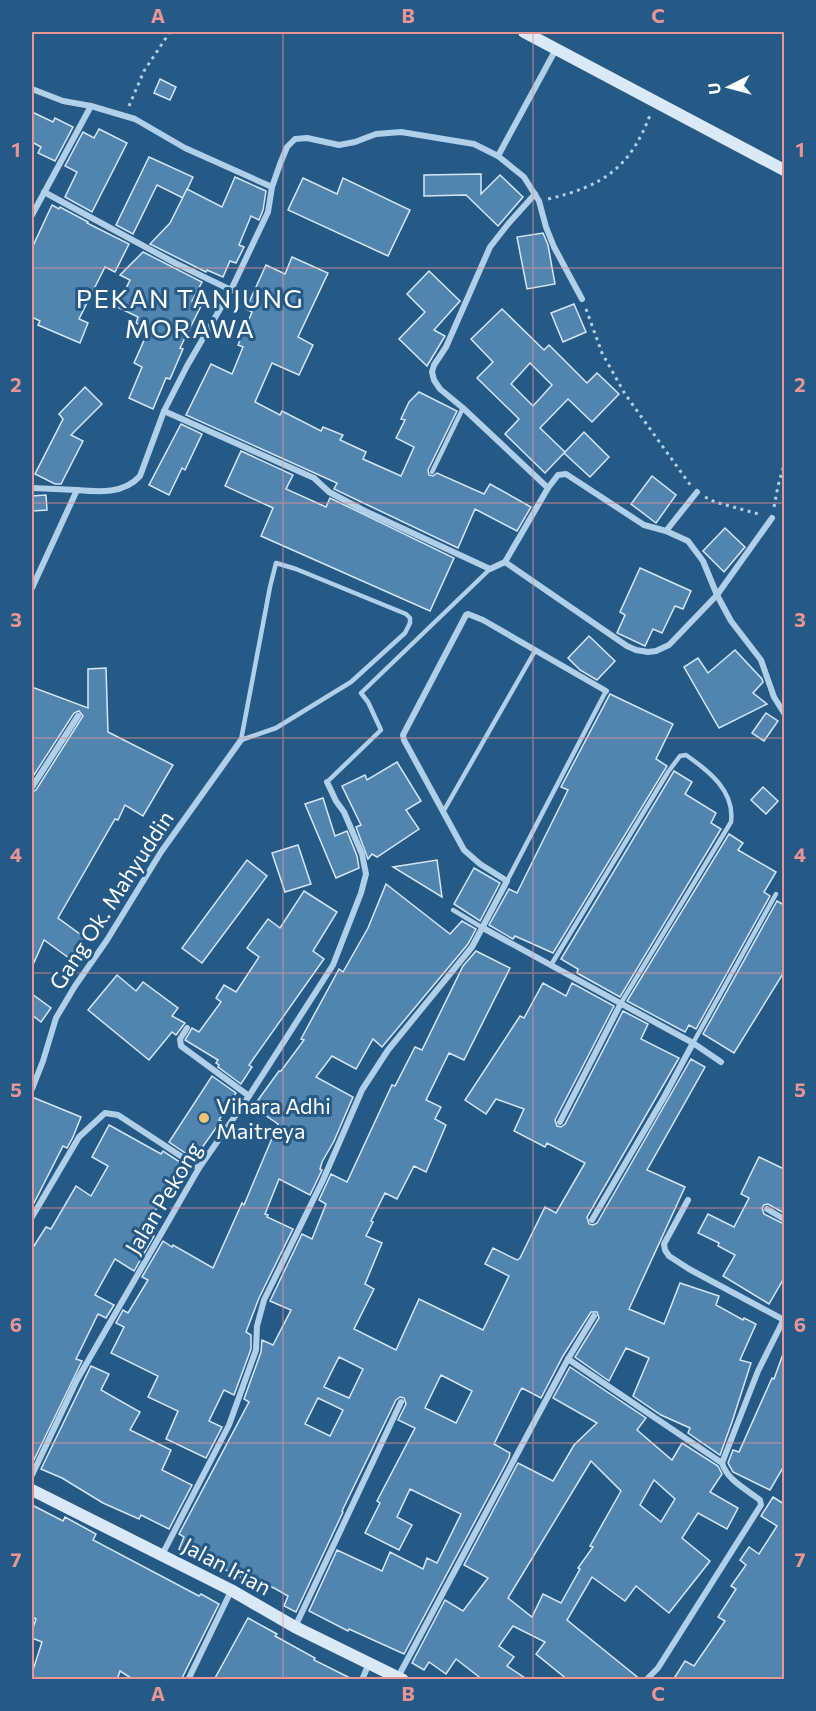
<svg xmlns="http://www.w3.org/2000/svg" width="816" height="1711" font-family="Commissioner,sans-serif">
<rect width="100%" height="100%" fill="#255986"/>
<!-- building -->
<g fill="#5185b0" stroke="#d4e7f7" stroke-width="1.5" fill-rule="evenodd">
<path d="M160,79L176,87L170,100L154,93Z"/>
<path d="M32,112L53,122L55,118L73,127L55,161L38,153L41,147L32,142Z"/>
<path d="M99,129L127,143L92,212L65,197L77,172L65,166L83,132L94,138Z"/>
<path d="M149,157L193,177L183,198L157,185L133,234L116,225Z"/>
<path d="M481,174V194L500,175L523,197L498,226L466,195L424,196V175Z"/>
<path d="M235,177L266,191L263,210L259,220L251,216L239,245L244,247L236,263L230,261L223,277L207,270L206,272L150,244L170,223L187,189L222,207Z"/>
<path d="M303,178L337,194L343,178L410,210L388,256L288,210Z"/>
<path d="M52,205L59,209L60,207L88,222L87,223L129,244L115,272L105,267L79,319L88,323L80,343L38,325L40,321L32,317V248Z"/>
<path d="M543,233L548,245L555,284L527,289L517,237Z"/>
<path d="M143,252L202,282L192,301L201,306L180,348L183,349L170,379L166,378L153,409L129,398L142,367L134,363L149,329L136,323L138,317L117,307L130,280L120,275Z"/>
<path d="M292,257L328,273L298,337L313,345L299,375L272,363L255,402L280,415L282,411L321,431L323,427L343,435L340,440L366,452L363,459L401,476L414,447L396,438L405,420L401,419L409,402L419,392L457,411L428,470L429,475L433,476L437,473L484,494L490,484L531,507L517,531L475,509L458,548L334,489L337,483L186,415L211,364L232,374L243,347L238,345L252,312L246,309L266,265L285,274Z"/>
<path d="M429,271L460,301L434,330L445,336L427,366L399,339L425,312L407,294Z"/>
<path d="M574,304L586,332L563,342L551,313Z"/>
<path d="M502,309L544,350L549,345L587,383L597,373L619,394L592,422L568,399L540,428L565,452L584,432L609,457L590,477L564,453L545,473L505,434L519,419L477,378L493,362L471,339ZM530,363L552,385L533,406L511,384Z"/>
<path d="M85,387L102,404L71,435L83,441L61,484H55L35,474L63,419L59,414Z"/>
<path d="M181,424L202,434L185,470L182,468L169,495L149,485Z"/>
<path d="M241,451L293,475L286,489L326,507L330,498L454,558L430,611L261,536L273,508L225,486Z"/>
<path d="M652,476L676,495L656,523L631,504Z"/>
<path d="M46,495L47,510L32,511V496Z"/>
<path d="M725,528L745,547L724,572L703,551Z"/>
<path d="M640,568L691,591L683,609L675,606L662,633L653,629L645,646L617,633L625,615L620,612Z"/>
<path d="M589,636L615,661L597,680L580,670L568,658Z"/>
<path d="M735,650L762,679L763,682L753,693L767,704L719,728L684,667L698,658L708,673Z"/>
<path d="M106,668L108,732L173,765L143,816L125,805L118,820L115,819L58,918L84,937L69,958L44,940L32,967V792L36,790L83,716L79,711L74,713L32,778V687L88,708V669Z"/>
<path d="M610,694L673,724L656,759L667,766L553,953L515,936L513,939L489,925L509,889L517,893L568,790L561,787Z"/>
<path d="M766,713L778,721L764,741L752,733Z"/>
<path d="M397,762L421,801L406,810L419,829L377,857L372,854L368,859L356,827L361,825L342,786L365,775L367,780Z"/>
<path d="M674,771L692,782L685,794L716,813L711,823L721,829L620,997L577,973L578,969L561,959Z"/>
<path d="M763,787L778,801L766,814L751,800Z"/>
<path d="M323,798L335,836L347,831L357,856L359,868L336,878L305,804Z"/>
<path d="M729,834L743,843L738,850L776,872L764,892L770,896L696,1029L689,1025L685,1032L627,1001Z"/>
<path d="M298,845L311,884L285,892L272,853Z"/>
<path d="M247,860L267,876L202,963L182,948Z"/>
<path d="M437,860L442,897L393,867Z"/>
<path d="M474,868L500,883L480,921L454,904Z"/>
<path d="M386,884L450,934L462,921L476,929L468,944L382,1047L373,1039L356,1069L332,1056L316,1077L353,1097L334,1141L322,1162L320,1169L322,1170L310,1195L279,1179L265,1214L268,1215L267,1217L293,1229L259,1298L246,1332L251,1335V1349L234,1395L224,1390L209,1421L222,1427L206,1458L166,1439L178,1411L148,1397L158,1376L111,1353L124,1327L116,1323L123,1310L128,1313L148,1280L142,1277L163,1241L172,1247L173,1245L213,1268L242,1203L244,1205L278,1124L253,1107L279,1071H281L304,1040L301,1039L339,969L343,972L368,928Z"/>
<path d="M304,891L337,912L313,951L324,959L249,1065L252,1067L241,1084L218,1067L219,1065L216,1063L218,1060L185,1040L192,1028L199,1032L221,1002L216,998L224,985L236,992L259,957L247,948L268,919L280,928Z"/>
<path d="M777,901L784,905V972L734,1053L703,1034Z"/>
<path d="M476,951L510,968L464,1060L449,1053L426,1100L441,1107L435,1119L446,1125L426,1172L414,1166L397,1199L385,1193L371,1221L373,1222L366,1236L382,1243L365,1284L374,1289L354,1329L396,1350L419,1299L483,1330L509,1276L485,1264L493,1248L517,1260L520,1258L545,1207L556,1213L585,1163L547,1143L545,1147L514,1131L524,1109L496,1099L486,1114L465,1100L520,1016L524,1018L543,983L566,996L572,983L614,1006L555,1120L557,1126L561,1127L565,1124L623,1011L648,1024L641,1039L679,1058L587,1217L589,1224L593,1225L597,1223L691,1059L705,1067L647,1170L685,1187L629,1309L664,1324L680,1283L719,1296L716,1305L743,1320L744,1318L756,1324L740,1360L751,1363L732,1422L720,1455L688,1433L690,1428L661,1415L633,1396L649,1358L626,1348L609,1381L575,1357L599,1318L597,1312H591L563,1356L541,1398L522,1388L520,1391L494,1444L510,1453L509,1458L404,1654L349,1629L348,1631L309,1611L337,1550L382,1571L390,1552L423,1569L427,1558L437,1563L461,1514L410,1489L397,1517L412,1525L399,1550L365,1533L380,1503L377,1501L415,1428L398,1420L406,1404L404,1398L400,1397L396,1400L342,1511L343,1512L296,1612L284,1606L288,1596L276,1589L246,1575L244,1579L224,1569L223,1572L211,1566L212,1564L179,1549L184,1537L179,1534L249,1402L244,1399L261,1352L262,1340L273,1345L291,1310L270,1301L302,1234L312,1239L326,1204L319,1200L331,1174L347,1182L392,1085L395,1086L415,1047L422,1050L463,966ZM339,1357L363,1369L349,1398L324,1387ZM441,1375L472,1391L456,1423L425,1408ZM318,1398L343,1410L330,1436L305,1424Z"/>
<path d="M117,975L136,991L143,982L178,1008L172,1016L185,1023L176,1035L172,1032L149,1060L88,1010Z"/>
<path d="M32,994L51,1008L41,1022L32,1015Z"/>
<path d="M212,1076L236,1093L219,1120L221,1121L194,1159L169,1142Z"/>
<path d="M32,1097L81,1117L73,1137L67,1148L63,1146L32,1207Z"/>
<path d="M109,1125L161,1154L163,1151L186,1166L168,1199L163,1197L145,1230L154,1236L134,1271L115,1259L95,1295L114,1305L106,1318L98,1314L76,1359L82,1361L32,1464V1249L46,1227L51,1229L76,1186L91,1196L108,1166L92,1157Z"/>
<path d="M759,1157L784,1169V1213L768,1204L764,1205L762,1208L764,1214L784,1224V1278L769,1304L723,1276L735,1255L718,1246L719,1243L698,1233L708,1214L734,1227L749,1198L741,1194Z"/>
<path d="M783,1354H784V1466L770,1490L733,1472L728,1463L733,1450L739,1452L772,1378L774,1379Z"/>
<path d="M91,1366L109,1374L101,1390L140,1412L130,1430L171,1450L162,1470L192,1485L169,1529L141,1515L139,1519L103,1503L62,1478L41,1469Z"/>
<path d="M570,1367L646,1418L637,1430L672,1460L682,1443L718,1466L722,1474L710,1492L738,1508L727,1529L698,1513L682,1538L710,1561L669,1613L636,1586L625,1601L592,1577L567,1620L641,1680H568L536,1654L545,1642L513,1626L499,1646L514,1657L507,1666L528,1680H483L456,1659L446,1674L429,1662L424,1670L412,1663L445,1600L463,1611L488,1578L464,1565L518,1463L553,1481L574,1445L597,1423L553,1398ZM591,1461L621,1491L590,1546L593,1547L578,1568L580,1569L561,1603L543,1594L532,1617L508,1598ZM654,1480L675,1499L661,1522L640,1505Z"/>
<path d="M773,1497L784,1504V1680H673L685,1661L694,1666L725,1621L718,1617L736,1589L731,1586L746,1565L740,1560L749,1547L759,1554L777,1526L761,1516Z"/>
<path d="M32,1505L63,1521L65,1517L96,1534L93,1540L199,1596L201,1594L219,1604L181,1680H134L120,1671L117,1680H32V1673L42,1642L32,1638V1631L36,1619L32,1617Z"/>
<path d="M248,1618L277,1634L275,1636L315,1658L314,1660L354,1680H214Z"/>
</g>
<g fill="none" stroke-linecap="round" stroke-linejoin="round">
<!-- path -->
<g stroke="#b0cfe8" stroke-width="3" stroke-dasharray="3 4.5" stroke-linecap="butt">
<path d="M129,106L144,71L170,32"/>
<path d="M548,199C603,186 630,168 650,115"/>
<path d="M586,309L602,353L625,394L691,486"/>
<path d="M705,497L715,502L762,515"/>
<path d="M774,507L778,486L784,465"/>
</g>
<!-- lane -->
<g stroke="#b0cfe8" stroke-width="4.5">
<path d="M432,472L463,408"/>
<path d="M276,563L296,569L406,614L410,618V623L405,633L351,682L276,728L241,740L270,587Z"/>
<path d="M327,782L381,730L368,702L361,693L490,569"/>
<path d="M443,812L535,651"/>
<path d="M507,881L606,691"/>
<path d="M453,910L483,928"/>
<path d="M551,965L668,772L680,756L686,755C709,771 735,791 731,822L621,1003"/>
<path d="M693,1043L776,894"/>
</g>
<!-- street -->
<g stroke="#b0cfe8" stroke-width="6">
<path d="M32,89L63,101L91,106L135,119L185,148L272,187"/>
<path d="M498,156L556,49"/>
<path d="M44,192L175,263L231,290"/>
<path d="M32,215L91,106"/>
<path d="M164,411L314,478L329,492L365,511L490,569L505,562L548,488L463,408L440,389L434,380L432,372L434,365L446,347L490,247L508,224L535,194"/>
<path d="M32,488L77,490"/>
<path d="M548,488L558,475L566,474L644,525L666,531L688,541L703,561L717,595L731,621L761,660L774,697L784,713"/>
<path d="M666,531L697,492"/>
<path d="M505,562L627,646L636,650L648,652L656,651L669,645L717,595L772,518"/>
<path d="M32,588L77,490C99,492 124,494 140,476L164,411L187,366L231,290L268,212L272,187L280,164L287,147L295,139L307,138L339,145L355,142L376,134L401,132L474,144L498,156L524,177L539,201L546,227L554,247L582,299"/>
<path d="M32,787L78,716"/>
<path d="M483,928L693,1043L721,1062"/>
<path d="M187,1028L180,1039L181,1046L249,1096"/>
<path d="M32,1089L43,1061L56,1018L75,986L107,940L161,852L241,740"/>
<path d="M560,1122L621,1003"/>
<path d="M688,1200L664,1244L665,1250L669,1256L689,1269L784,1320"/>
<path d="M767,1209L784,1219"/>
<path d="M32,1217L79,1137L105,1113L118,1115L199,1168"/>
<path d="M592,1220L663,1099L693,1043"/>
<path d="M568,1359L722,1463L758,1371L784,1319"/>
<path d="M32,1475L77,1380L199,1168L249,1096L333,965L361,893L366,874L362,854L344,812L336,801L327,782"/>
<path d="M162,1555L229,1425L256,1350L257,1326L264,1300L323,1180L362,1090L388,1050L472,947L507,881L480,864L464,850L404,740L403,735L466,615L468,614L483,620L606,691"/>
<path d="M295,1627L401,1402"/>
<path d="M398,1677L568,1359L594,1316"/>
<path d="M188,1680L231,1591"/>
<path d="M362,1680L369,1663"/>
<path d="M646,1680L658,1668L761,1505L760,1500C746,1489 727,1480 722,1463"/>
</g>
<!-- secondary -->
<g stroke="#dae9f7" stroke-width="12">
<path d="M524,32L784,170"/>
<path d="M32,1490L231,1590L295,1627L403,1680"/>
</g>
</g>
<!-- grid -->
<path fill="none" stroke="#ea9494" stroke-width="1.5" stroke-opacity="0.55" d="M283,32V1680M533,32V1680M32,268H784M32,503H784M32,738H784M32,973H784M32,1208H784M32,1443H784"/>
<!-- markers -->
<circle fill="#f2c274" stroke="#255986" stroke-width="2" cx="204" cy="1118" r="6"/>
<g text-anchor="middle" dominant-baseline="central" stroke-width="6" stroke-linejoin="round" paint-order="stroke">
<!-- street labels -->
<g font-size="22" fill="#fff" stroke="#255986">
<text transform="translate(111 900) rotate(-57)">Gang Ok. Mahyuddin</text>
<text transform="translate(163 1198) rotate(-59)">Jalan Pekong</text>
<text transform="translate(227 1566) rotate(28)">Jalan Irian</text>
</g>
<!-- poi labels -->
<g font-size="22" fill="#fff" stroke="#255986" text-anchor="start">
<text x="216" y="1105">Vihara Adhi<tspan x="216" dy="25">Maitreya</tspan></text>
</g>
<!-- quarter labels -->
<g font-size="26" letter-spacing="1.5" fill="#fff" stroke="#255986">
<text x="190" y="297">PEKAN TANJUNG<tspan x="190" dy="30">MORAWA</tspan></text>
</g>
</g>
<!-- border -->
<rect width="816" height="1711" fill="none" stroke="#255986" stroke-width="66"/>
<!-- north arrow -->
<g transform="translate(729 87) rotate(264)" stroke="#255986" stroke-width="4.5" paint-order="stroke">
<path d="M0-4.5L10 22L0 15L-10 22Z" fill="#ffffff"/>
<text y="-9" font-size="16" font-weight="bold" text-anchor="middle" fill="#ffffff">U</text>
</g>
<rect x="33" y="33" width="750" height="1645" fill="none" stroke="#ea9494" stroke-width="2"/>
<g font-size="20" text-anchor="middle" font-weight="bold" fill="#ea9494">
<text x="158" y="23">A</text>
<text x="408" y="23">B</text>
<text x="658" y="23">C</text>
<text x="16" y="157">1</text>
<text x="800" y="157">1</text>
<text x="16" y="392">2</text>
<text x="800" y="392">2</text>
<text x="16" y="627">3</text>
<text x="800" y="627">3</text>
<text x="16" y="862">4</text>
<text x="800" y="862">4</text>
<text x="16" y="1097">5</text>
<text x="800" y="1097">5</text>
<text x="16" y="1332">6</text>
<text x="800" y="1332">6</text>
<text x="16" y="1567">7</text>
<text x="800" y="1567">7</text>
<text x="158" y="1701">A</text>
<text x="408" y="1701">B</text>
<text x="658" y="1701">C</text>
</g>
</svg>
